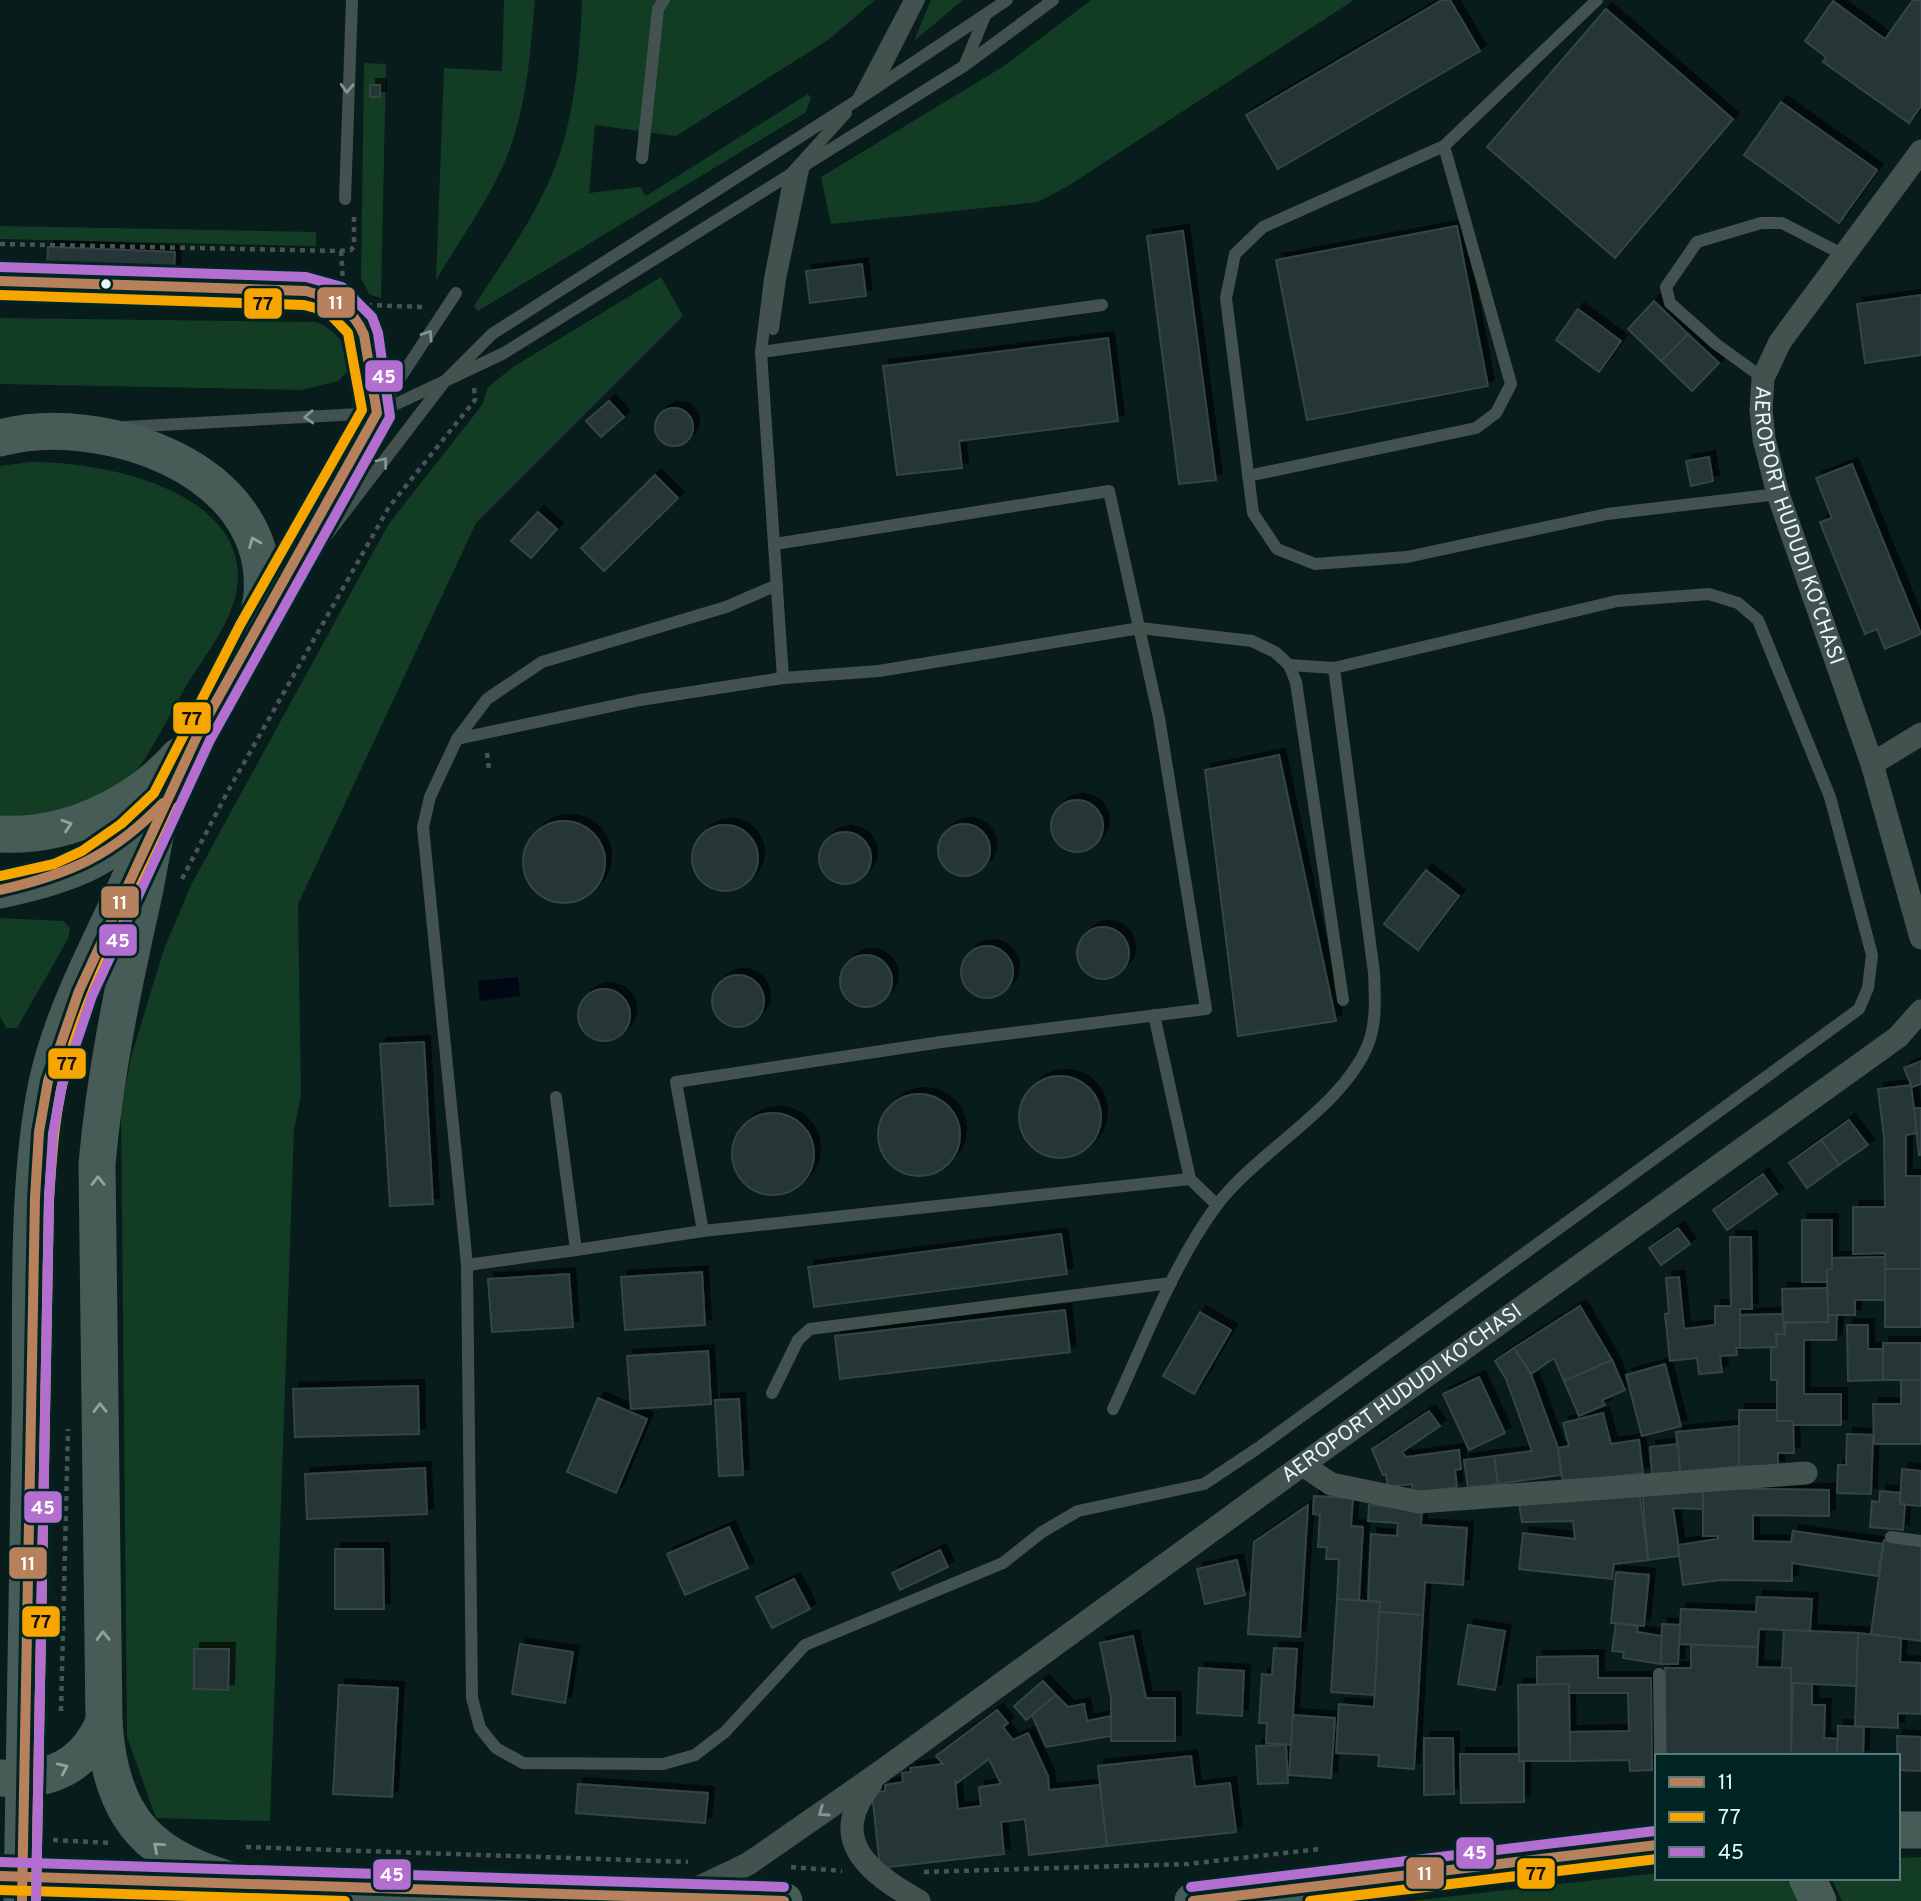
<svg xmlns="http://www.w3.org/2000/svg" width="1921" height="1901" font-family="Overpass,sans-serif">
<defs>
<filter id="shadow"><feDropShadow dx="6" dy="-6" stdDeviation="0" flood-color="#0009"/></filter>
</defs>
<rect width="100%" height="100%" fill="#081c1b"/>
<!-- green -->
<g fill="#133c24">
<path d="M504,0H535C530,57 526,116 502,168C484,207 458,243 436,280L444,68L502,71Z"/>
<path d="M582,0H875L828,40L676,136L595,125L589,193L640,187L646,196L808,94L811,98L805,113L478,311L474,306C506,257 542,208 560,153C576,104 580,51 582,0Z"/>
<path d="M931,0H963L914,41Z"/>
<path d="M1091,0H1354L1068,186L1038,202L831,224L821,177L1004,66Z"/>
<path d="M364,63L386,64L381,298L369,294L361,279Z"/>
<path d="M0,226L316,232V246L0,239Z"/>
<path d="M661,277L683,316L476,523L298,904L301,1096L294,1130L270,1821L156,1818L127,1737L121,1110L131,1057L164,949L192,883L388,525L482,405L488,387L513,367Z"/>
<path d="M0,318L316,322C335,329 351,348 349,369L339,381L301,390L0,384Z"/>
<path d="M30,462C97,461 239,487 238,578C237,616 207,652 188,683C175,704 149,758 133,774C97,809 48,817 0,816V466Z"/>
<path d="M0,918L63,921L70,928L68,939L17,1028H6L0,1016Z"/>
<path d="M1921,1857V1901H1842L1831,1878H1898V1858Z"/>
<path d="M1657,1873V1878H1786L1798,1901H1410Z"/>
</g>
<!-- water -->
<path fill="#010813" d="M518,977L520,996L480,1001L478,981Z"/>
<!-- building -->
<g fill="#253435" stroke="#354546" stroke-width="2" fill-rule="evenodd" filter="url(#shadow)">
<path d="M1442,0H1450L1480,51L1278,169L1246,115Z"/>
<path d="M1913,0H1921V106L1909,123L1823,62L1826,57L1805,41L1833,1L1885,39Z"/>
<path d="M1606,9L1733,119L1615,258L1487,147Z"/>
<rect x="370" y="85" width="10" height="12"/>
<path d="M1781,102L1877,170L1839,223L1744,155Z"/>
<path d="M1457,226L1488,386L1307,420L1276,260Z"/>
<path d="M1183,231L1216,480L1179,484L1147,236Z"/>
<path d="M48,247L175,252L174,271L47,266Z"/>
<path d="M862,264L866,296L810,303L806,271Z"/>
<path d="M1921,295V355L1865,363L1857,304Z"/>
<path d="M1654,301L1688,334L1661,361L1628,329Z"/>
<path d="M1578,309L1621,341L1599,372L1556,340Z"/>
<path d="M1688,334L1719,363L1692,391L1661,361Z"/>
<path d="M1108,338L1118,421L959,441L962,468L897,475L883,366Z"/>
<path d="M609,401L624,417L601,437L586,421Z"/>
<circle cx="674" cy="427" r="19"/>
<path d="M1709,457L1713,481L1691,486L1686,461Z"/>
<path d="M1852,464L1921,634L1885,649L1877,629L1865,634L1820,522L1832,518L1816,478Z"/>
<path d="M655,475L678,498L604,571L581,548Z"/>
<path d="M538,512L557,529L531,558L511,541Z"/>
<path d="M1279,755L1336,1021L1238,1036L1205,770Z"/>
<circle cx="1077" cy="826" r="26"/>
<circle cx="564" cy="862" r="41"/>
<circle cx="964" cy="850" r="26"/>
<circle cx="725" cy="858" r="33"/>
<circle cx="845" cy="858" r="26"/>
<path d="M1426,870L1459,896L1418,950L1384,924Z"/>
<circle cx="1103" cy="953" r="26"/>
<circle cx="987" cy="972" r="26"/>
<circle cx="866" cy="981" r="26"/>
<circle cx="738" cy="1001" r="26"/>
<circle cx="604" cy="1015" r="26"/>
<path d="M424,1042L433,1204L390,1206L380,1044Z"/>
<path d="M1921,1061V1084L1912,1087L1904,1068Z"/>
<circle cx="1060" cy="1117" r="41"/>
<path d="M1911,1085L1917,1133L1906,1135V1176H1921V1269H1885V1253L1853,1254V1207H1885L1884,1137L1878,1089Z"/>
<circle cx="919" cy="1135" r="41"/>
<path d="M1914,1108H1921V1155H1919Z"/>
<circle cx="773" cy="1154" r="41"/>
<path d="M1849,1120L1868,1145L1839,1165L1821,1140Z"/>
<path d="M1821,1140L1839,1165L1807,1188L1789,1163Z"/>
<path d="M1763,1174L1777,1194L1727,1230L1713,1210Z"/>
<path d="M1802,1220H1832V1269L1827,1270V1282H1802Z"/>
<path d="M1678,1228L1690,1244L1661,1265L1649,1248Z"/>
<path d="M1061,1234L1067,1274L814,1307L808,1267Z"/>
<path d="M1730,1237H1751L1752,1309H1740V1348H1736L1737,1355L1720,1356L1722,1372L1699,1374L1697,1358L1670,1361L1665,1314L1669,1313L1666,1278L1679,1277L1684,1329L1715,1325V1306H1731Z"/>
<path d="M1885,1257L1886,1300H1855V1315H1828L1827,1270L1832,1269V1258Z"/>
<rect x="1885" y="1269" width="36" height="58"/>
<path d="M702,1272L705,1325L625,1330L621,1277Z"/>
<path d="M569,1274L573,1327L492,1332L488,1279Z"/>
<path d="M1827,1288L1828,1322H1783L1782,1289Z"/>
<path d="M1580,1306L1612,1360L1564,1381L1554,1358L1531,1374L1514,1348Z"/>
<path d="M1065,1310L1070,1352L840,1379L835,1336Z"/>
<path d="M1200,1312L1231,1330L1194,1394L1163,1376Z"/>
<path d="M1782,1314L1785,1334H1776L1777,1347L1740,1348V1315Z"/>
<path d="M1828,1315H1837L1836,1340H1804V1394H1841V1425H1793V1421H1777V1380H1771V1347H1777L1776,1334H1785V1323L1828,1322Z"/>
<path d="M1847,1325H1868V1349H1883V1380L1848,1381Z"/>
<rect x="1883" y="1343" width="38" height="37"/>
<path d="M1514,1348L1531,1374L1558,1448L1561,1475L1498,1484L1494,1456L1532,1451L1506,1379L1495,1361Z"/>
<path d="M708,1351L711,1404L631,1409L627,1356Z"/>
<path d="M1612,1360L1625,1390L1602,1400L1605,1405L1579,1416L1564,1381Z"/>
<path d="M1665,1364L1681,1426L1642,1436L1626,1375Z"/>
<path d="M1479,1377L1505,1433L1469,1450L1443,1394Z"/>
<path d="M1901,1380H1921V1444H1874L1873,1404H1901Z"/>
<path d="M418,1386L419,1434L295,1437L293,1389Z"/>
<path d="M598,1398L647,1419L616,1493L567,1472Z"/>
<path d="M739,1399L743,1475L719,1476L715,1400Z"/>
<path d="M1739,1410H1777V1421H1793L1794,1453H1778V1466H1739Z"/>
<path d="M1429,1411L1440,1426L1402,1452L1406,1457L1459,1450L1461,1469L1455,1470L1457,1487L1413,1493L1412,1484L1388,1487L1386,1474L1383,1475L1372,1449Z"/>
<path d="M1603,1413L1611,1444L1639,1440L1643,1473L1563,1483L1558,1448L1569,1446L1563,1423Z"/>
<path d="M1739,1426V1466L1680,1472L1676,1432Z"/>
<path d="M1847,1434L1873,1435L1871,1494L1837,1493L1838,1465H1846Z"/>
<path d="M1678,1444L1680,1472L1652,1475L1650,1447Z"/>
<path d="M1494,1456L1498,1484L1468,1488L1464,1460Z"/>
<path d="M425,1468L427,1514L307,1519L305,1474Z"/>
<path d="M1902,1469L1921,1471V1506L1900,1504Z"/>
<path d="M1642,1487L1703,1488V1509L1673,1508L1680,1556L1648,1560Z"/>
<path d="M1703,1488L1829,1490V1516L1753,1515V1541L1791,1542L1793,1531L1883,1544L1878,1576L1792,1563V1581L1721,1580L1683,1585L1678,1545L1718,1539V1536H1703Z"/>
<path d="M1639,1490L1648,1560L1614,1564L1612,1579L1519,1569L1523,1533L1575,1539L1573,1521L1522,1522L1519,1503Z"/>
<path d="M1880,1491L1900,1493V1504H1905L1903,1530L1870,1527L1872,1501L1879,1502Z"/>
<path d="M1314,1496L1353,1498L1351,1526L1363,1527L1359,1600L1337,1599L1339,1559H1326L1327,1547H1318L1320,1515L1313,1514Z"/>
<path d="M1308,1505L1300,1637L1248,1634L1254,1542Z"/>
<path d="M1369,1505L1422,1508L1421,1525L1467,1528L1463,1585L1425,1582L1423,1615L1379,1612L1380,1602L1368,1601L1371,1534L1397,1536L1398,1523L1368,1521Z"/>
<path d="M729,1527L748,1568L685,1595L667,1554Z"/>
<path d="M1884,1540L1921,1545V1641L1871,1634Z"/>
<path d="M335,1549H383L384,1609H335Z"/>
<path d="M940,1550L948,1567L900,1590L892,1573Z"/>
<path d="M1237,1560L1245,1595L1205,1604L1197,1569Z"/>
<path d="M1616,1572L1649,1575L1644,1626L1611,1623Z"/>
<path d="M794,1579L810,1609L772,1628L756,1597Z"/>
<path d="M1757,1597L1812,1599L1810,1631L1759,1629L1758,1647L1679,1644L1681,1609L1756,1612Z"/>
<path d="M1337,1599L1380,1602L1375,1695L1331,1692Z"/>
<path d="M1379,1612L1423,1615L1414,1769L1378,1766L1379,1755L1336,1753L1339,1704L1374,1707Z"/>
<path d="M1616,1623L1638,1626L1637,1632L1662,1636L1661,1664L1623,1658L1624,1652L1612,1651Z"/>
<path d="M1662,1624L1680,1625L1678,1664H1661Z"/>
<path d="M1468,1625L1505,1631L1495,1690L1458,1684Z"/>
<path d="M1784,1630L1858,1633L1857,1686L1791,1683V1668H1782Z"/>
<path d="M1858,1633L1901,1638L1900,1662L1921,1663V1714L1898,1713V1728L1855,1726Z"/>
<path d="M1133,1636L1146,1698H1175V1741H1111V1698L1100,1643Z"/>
<path d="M520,1644L573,1652L565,1703L512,1694Z"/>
<path d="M1691,1645L1758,1647L1757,1667L1791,1668V1756H1666L1665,1668H1691Z"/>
<path d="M1274,1648L1297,1649L1291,1745L1266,1743L1267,1723H1259L1262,1674L1272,1675Z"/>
<path d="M194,1649H229L228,1690L194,1689Z"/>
<path d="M1598,1656V1678H1651L1652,1770L1630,1771L1629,1760L1570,1761V1732L1629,1731L1628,1693H1569V1684L1537,1685V1657Z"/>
<path d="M1199,1668L1244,1671L1242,1716L1197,1713Z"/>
<path d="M1043,1681L1056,1695L1026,1720L1014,1706Z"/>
<path d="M1793,1683L1812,1684V1705H1825L1824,1738L1838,1739L1837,1756H1791Z"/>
<path d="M1569,1684L1570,1761H1519L1518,1685Z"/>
<path d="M339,1685L398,1688L392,1797L333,1794Z"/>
<path d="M1056,1695L1068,1707L1084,1704L1087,1721L1111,1716V1736L1046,1747L1032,1715Z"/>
<path d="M997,1710L1008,1723L1003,1727L1013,1740L1028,1733L1048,1776L1049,1790L1100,1785L1107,1846L1029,1855L1025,1819L1001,1822L1004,1854L880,1868L872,1793L885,1791V1785L903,1782L902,1773L911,1772L910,1768L943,1764L936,1756ZM989,1759L1001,1784L979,1787L981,1806L958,1809L955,1780L957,1783Z"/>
<path d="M1293,1715L1335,1718L1331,1778L1289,1775Z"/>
<path d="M1838,1726L1864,1727L1863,1756H1837Z"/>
<path d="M1897,1736L1921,1737V1771L1898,1770Z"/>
<path d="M1424,1738H1453L1454,1794L1424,1795Z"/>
<path d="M1286,1745L1288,1783L1258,1784L1256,1746Z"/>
<path d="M1460,1754H1519V1761H1524V1802L1461,1803Z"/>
<path d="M1191,1756L1195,1787L1230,1783L1236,1832L1107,1846L1098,1766Z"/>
<path d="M578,1784L708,1793L705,1823L576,1813Z"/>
</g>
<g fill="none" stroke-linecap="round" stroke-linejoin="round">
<!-- path -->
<g stroke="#465552" stroke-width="4.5" stroke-dasharray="5 5" stroke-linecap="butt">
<path d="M0,244L341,251L351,250L354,246V215"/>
<path d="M341,251L343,282"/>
<path d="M367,305L424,307"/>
<path d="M487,753L489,769"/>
<path d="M182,879L228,791L389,507L475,400L474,387"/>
<path d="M53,1840L111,1843"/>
<path d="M246,1847L688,1862"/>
<path d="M791,1867L842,1871"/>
<path d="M924,1872L1188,1864L1320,1849"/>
</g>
<!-- service -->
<g stroke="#44524f" stroke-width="12">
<path d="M1597,0L1444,146L1263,227L1235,254L1226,298L1253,513L1277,549L1315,564L1407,557L1607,514L1778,494"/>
<path d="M965,64L985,16"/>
<path d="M875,87L919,0"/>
<path d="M858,99L910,0"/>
<path d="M642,158L658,9L664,0"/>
<path d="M345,199L352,0"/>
<path d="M0,281L306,291C369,297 369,364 377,413"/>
<path d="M1102,305L761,352L783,678L879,671L1140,628L1252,641L1275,652L1289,665L1296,682L1343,1000"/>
<path d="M773,329L780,279L804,165"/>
<path d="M761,352L770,279L790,175L846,113"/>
<path d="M1763,378L1716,344L1670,303L1666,287L1697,242L1761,223H1782L1844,255"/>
<path d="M125,427L377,413L445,381L492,334L856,101L1007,0"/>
<path d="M1248,476L1476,428L1496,413L1511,384L1444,146"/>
<path d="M777,585L726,607L542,662L487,699L457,739L430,797L423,827L467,1265L472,1698L480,1728L496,1748L523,1763L663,1764L695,1755L725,1732L805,1645L1003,1563L1042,1532L1078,1511L1204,1484L1258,1448L1859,1009L1868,988L1872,955L1830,797L1758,620L1738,603L1709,594L1617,601L1334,668L1289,665"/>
<path d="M275,592L377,413L456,293"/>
<path d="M272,607L445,381L504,353L964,66L1053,0"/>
<path d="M457,739L640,700L783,678"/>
<path d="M1190,1179L1217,1205"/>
<path d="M703,1231L676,1082L941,1042L1206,1009L1159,718L1109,491L775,544"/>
<path d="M576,1250L703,1231L1190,1179L1154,1015"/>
<path d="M467,1265L576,1250L556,1097"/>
<path d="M772,1393L798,1340L810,1329L1171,1283"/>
<path d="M1113,1409C1144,1343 1173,1264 1217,1205C1258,1151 1341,1108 1367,1047C1377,1024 1375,998 1374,973L1334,668"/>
<path d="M1891,1537L1921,1541"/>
<path d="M1659,1674L1660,1756"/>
</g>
<!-- minor -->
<g stroke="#44524f" stroke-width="23">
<path id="s1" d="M1921,151L1780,342L1763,378L1761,410L1764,439L1778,494L1872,764L1921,938"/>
<path d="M1872,764L1921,734"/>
<path d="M1303,1465L1331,1484L1419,1502L1806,1473"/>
<path d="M871,1784C825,1841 871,1874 919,1901"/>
<path id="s2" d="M687,1893L748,1864L879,1773L1280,1481L1898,1037L1921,1011"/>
</g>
<!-- primary -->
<g stroke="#485c57" stroke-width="37">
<path d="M0,438C101,411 271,468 262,594C260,623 244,647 231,672C209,714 182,756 165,800C154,830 150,866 143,898C123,987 105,1073 97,1164L104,1722C110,1819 150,1860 242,1883"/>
<path d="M0,834C66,838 136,805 179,756"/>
<path d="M0,890C75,873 112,860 165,801"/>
<path d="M30,1428C32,1319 25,1190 47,1083C63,1010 102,940 133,872"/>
<path d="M0,1778C49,1783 84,1767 104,1722"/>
<path d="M1898,1830H1921"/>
<path d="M0,1876L784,1901"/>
<path d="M1807,1878L1818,1901"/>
<path d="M1193,1901L1657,1845"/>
</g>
<!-- path-bridge -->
<path stroke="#465552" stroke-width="4.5" stroke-dasharray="5 5" stroke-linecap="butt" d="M61,1711L68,1429"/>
<!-- primary-bridge -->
<path stroke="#485c57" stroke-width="37" d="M22,1901L30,1428"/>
<!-- bus-1 casing -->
<g stroke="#002423" stroke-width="16">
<g id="bus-1">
<path d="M0,281L306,291C332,298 353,308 364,335L377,413L198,734L79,991L48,1081L39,1132L35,1198L22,1901"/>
<path d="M0,890C70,874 113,855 163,803"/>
<path d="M0,1876L784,1901"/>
<path d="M1193,1901L1657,1845"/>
</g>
</g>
<!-- bus-2 casing -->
<g stroke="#002423" stroke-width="16">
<g id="bus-2">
<path d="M0,295L304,305L327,311L348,333L362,410L240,625L154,793L121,824L82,851L54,864L0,876"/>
<path d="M0,1890L345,1901"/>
<path d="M36,1901L49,1199C52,1153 55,1106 68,1061C93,975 141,889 178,807"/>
<path d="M1310,1901L1657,1859"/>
</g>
</g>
<!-- bus-3 casing -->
<g stroke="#002423" stroke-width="16">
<g id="bus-3">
<path d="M0,267L306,277L342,287L372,317L378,333L390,417L210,740L92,996L62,1085L53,1134L49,1199L36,1901"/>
<path d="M0,1862L784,1887"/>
<path d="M1191,1887L1655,1831"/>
</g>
</g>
<!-- bus-1 -->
<use href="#bus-1" stroke="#b6815c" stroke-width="10"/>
<!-- bus-2 -->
<use href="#bus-2" stroke="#f7a600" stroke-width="10"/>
<!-- bus-3 -->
<use href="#bus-3" stroke="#b36fd0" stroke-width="10"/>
</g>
<!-- one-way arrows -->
<defs><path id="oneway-chevron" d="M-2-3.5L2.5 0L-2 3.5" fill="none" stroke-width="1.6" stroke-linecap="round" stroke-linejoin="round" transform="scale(1.75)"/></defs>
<g stroke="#849593">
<use href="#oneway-chevron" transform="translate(347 88) rotate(92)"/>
<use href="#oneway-chevron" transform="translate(428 335) rotate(-56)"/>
<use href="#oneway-chevron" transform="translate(309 417) rotate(177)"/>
<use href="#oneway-chevron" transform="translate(383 462) rotate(-52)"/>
<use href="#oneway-chevron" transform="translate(823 1812) rotate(145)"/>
</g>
<g stroke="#8fa39f">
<use href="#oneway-chevron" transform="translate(254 542) rotate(-112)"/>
<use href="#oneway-chevron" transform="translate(67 825) rotate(-18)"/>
<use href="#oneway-chevron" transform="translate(98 1181) rotate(-91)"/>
<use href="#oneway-chevron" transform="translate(100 1408) rotate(-91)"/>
<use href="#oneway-chevron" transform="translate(103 1636) rotate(-91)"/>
<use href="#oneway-chevron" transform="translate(63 1768) rotate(-24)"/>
<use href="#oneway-chevron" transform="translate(158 1847) rotate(-139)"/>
</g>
<!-- markers -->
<circle fill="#e5f9f8" stroke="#002423" stroke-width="2.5" cx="106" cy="284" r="6"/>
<g text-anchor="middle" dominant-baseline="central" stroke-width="5" stroke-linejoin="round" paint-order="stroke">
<!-- street labels -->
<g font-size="21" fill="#e5f9f8" stroke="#002423">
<text stroke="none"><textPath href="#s1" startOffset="430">AEROPORT HUDUDI KO'CHASI</textPath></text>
<text stroke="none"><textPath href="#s2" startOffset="873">AEROPORT HUDUDI KO'CHASI</textPath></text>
</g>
</g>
<g stroke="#002423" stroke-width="2.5">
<rect x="316" y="286" width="40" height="33" rx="7" fill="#b6815c"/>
<rect x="243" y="287" width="40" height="33" rx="7" fill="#f7a600"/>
<rect x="364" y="359" width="40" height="34" rx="7" fill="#b36fd0"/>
<rect x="172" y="701" width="40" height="34" rx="7" fill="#f7a600"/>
<rect x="100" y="885" width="40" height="34" rx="7" fill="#b6815c"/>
<rect x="98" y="923" width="40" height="34" rx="7" fill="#b36fd0"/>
<rect x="47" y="1047" width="40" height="33" rx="7" fill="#f7a600"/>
<rect x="23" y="1490" width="40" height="34" rx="7" fill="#b36fd0"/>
<rect x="8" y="1546" width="40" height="34" rx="7" fill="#b6815c"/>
<rect x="21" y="1605" width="40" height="33" rx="7" fill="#f7a600"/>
<rect x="1455" y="1836" width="40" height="34" rx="7" fill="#b36fd0"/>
<rect x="1405" y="1856" width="40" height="34" rx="7" fill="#b6815c"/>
<rect x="1516" y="1857" width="40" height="33" rx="7" fill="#f7a600"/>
<rect x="372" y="1858" width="40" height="33" rx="7" fill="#b36fd0"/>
</g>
<g font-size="19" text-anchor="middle" font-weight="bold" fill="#fff">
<text x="336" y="309">11</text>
<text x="384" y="383">45</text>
<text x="120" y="909">11</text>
<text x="118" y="947">45</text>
<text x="43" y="1514">45</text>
<text x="28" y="1570">11</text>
<text x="1475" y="1859">45</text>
<text x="1425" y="1880">11</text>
<text x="392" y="1881">45</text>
</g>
<g font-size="19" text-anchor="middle" font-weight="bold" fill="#111">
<text x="263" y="310">77</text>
<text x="192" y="725">77</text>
<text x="67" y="1070">77</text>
<text x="41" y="1628">77</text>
<text x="1536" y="1880">77</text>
</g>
<!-- legend -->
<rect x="1655" y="1754" width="245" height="126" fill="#002423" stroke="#5c7978" stroke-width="2"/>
<rect x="1669" y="1777" width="35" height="10" fill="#b6815c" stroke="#5c7978" stroke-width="2"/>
<text x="1718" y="1789" font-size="21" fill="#e5f9f8">11</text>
<rect x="1669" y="1812" width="35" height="10" fill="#f7a600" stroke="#5c7978" stroke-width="2"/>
<text x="1718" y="1824" font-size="21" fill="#e5f9f8">77</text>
<rect x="1669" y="1847" width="35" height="10" fill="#b36fd0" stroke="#5c7978" stroke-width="2"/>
<text x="1718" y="1859" font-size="21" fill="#e5f9f8">45</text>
</svg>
